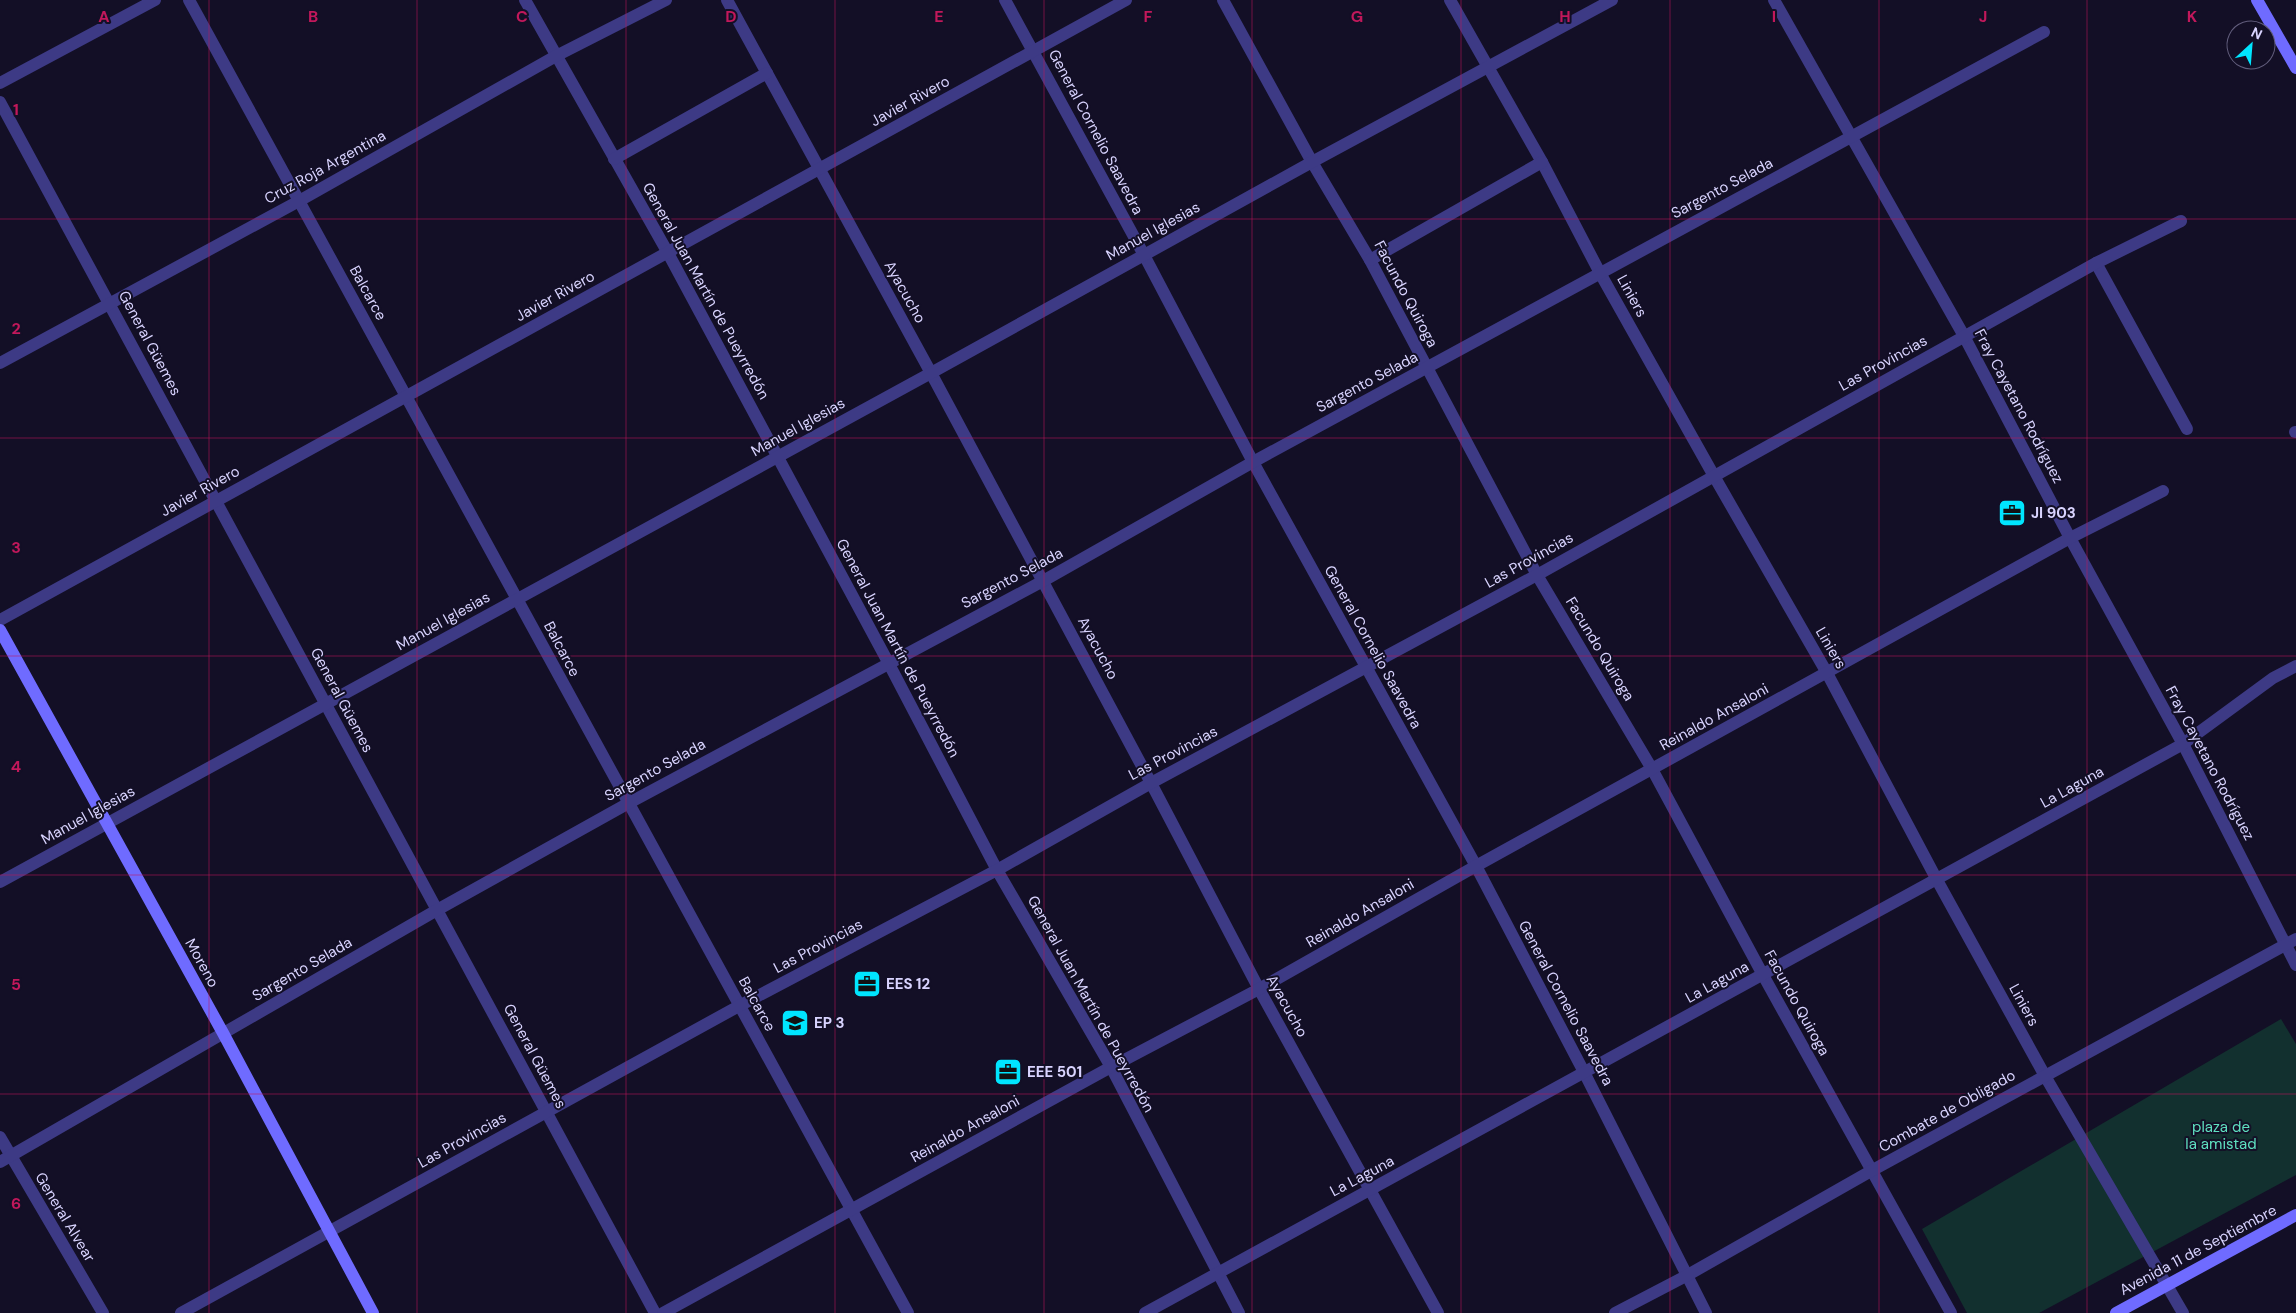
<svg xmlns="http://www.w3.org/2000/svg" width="2296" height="1313" font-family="'DM Sans',sans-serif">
<rect width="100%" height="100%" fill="#130f26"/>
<!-- green -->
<path fill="#12302f" d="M2281,1019L2296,1044V1175L2039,1313H1967L1922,1229Z"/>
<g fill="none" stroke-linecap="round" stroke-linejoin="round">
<!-- street -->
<g stroke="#3d3a85" stroke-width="12">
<path d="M189,0L908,1313"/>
<path d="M525,0L668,253L888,662L997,870L1111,1067L1239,1313"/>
<path d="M727,0L931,373L1151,783L1259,989L1438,1313"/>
<path d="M1005,0L1144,255L1253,462L1476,866L1585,1074L1706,1313"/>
<path d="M1223,0L1312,162L1370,260L1537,575L1652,769L1763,975L1951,1313"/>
<path d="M1450,0L1542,162L1600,273L1714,476L1827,673L1937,880L2045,1076L2183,1313"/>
<path d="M1774,0L1964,336L2070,538L2183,744L2296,965"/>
<path d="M0,83L155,0"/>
<path d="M0,102L655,1313"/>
<path d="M614,159L767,73"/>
<path d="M1370,260L1542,162"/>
<path d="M2096,263L2187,429"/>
<path d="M0,363L299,201L556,56L666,0"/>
<path d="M2295,432H2296"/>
<path d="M0,620L1126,0"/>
<path d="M0,882L931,373L1312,162L1612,0"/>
<path d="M0,1137L103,1313"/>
<path d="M0,1162L437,910L627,804L1043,581L1253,462L2044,32"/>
<path d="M181,1313L739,1006L997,870L1151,783L1537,575L2096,263L2181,221"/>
<path d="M663,1313L1111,1067L1259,989L1476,866L2070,538L2163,491"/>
<path d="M1145,1313L2183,744L2273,678L2296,666"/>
<path d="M1615,1313L1686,1276L1871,1171L2296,939"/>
</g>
<!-- secondary -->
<g stroke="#6f6bff" stroke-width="12">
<path d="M2257,0L2296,68"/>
<path d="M0,630L223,1033L373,1313"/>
<path d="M2116,1313L2296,1215"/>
</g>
</g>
<!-- grid -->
<path fill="none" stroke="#c2185b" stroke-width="1" stroke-opacity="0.55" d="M209,0V1313M417,0V1313M626,0V1313M835,0V1313M1044,0V1313M1252,0V1313M1461,0V1313M1670,0V1313M1879,0V1313M2087,0V1313M0,219H2296M0,438H2296M0,656H2296M0,875H2296M0,1094H2296"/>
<!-- icons -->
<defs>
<g id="office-square" transform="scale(1.4375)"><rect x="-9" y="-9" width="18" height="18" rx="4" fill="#00e5ff" stroke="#130f26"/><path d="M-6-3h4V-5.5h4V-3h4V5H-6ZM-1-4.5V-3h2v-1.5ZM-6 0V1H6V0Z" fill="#111"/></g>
<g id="school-square" transform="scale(1.4375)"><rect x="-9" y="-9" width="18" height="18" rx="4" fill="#00e5ff" stroke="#130f26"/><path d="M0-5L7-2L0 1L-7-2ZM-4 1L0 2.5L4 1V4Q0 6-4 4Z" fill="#111"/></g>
</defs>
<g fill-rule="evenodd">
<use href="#office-square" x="2012" y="513"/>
<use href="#office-square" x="867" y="984"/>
<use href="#school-square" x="795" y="1023"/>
<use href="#office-square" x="1008" y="1072"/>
</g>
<g text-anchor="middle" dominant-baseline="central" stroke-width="4" stroke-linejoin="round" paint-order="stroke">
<!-- street labels -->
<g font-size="15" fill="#d9d4ff" stroke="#130f26">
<text transform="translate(910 101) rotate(-29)">Javier Rivero</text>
<text transform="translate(1096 132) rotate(62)">General Cornelio Saavedra</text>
<text transform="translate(325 167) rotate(-29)">Cruz Roja Argentina</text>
<text transform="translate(1722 188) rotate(-28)">Sargento Selada</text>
<text transform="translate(1153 231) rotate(-29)">Manuel Iglesias</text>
<text transform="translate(706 291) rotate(61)">General Juan Martín de Pueyrredón</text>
<text transform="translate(905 292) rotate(61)">Ayacucho</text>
<text transform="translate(368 293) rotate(61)">Balcarce</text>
<text transform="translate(1406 294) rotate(62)">Facundo Quiroga</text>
<text transform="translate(555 296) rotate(-29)">Javier Rivero</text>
<text transform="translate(1632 296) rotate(61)">Liniers</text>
<text transform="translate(150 343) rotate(62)">General Güemes</text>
<text transform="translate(1883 363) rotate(-29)">Las Provincias</text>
<text transform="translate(1367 382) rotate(-28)">Sargento Selada</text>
<text transform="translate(2019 406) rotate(62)">Fray Cayetano Rodríguez</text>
<text transform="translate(798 427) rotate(-29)">Manuel Iglesias</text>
<text transform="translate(200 491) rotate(-29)">Javier Rivero</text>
<text transform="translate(1529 560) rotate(-29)">Las Provincias</text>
<text transform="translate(1012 578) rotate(-28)">Sargento Selada</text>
<text transform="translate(443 621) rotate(-29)">Manuel Iglesias</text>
<text transform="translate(1373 647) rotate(61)">General Cornelio Saavedra</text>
<text transform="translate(898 648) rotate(62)">General Juan Martín de Pueyrredón</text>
<text transform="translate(1098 648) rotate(62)">Ayacucho</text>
<text transform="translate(1831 648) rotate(60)">Liniers</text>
<text transform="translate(562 649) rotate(62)">Balcarce</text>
<text transform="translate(1600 649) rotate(59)">Facundo Quiroga</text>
<text transform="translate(342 700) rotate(62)">General Güemes</text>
<text transform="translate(1714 717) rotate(-29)">Reinaldo Ansaloni</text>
<text transform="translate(1173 753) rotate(-28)">Las Provincias</text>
<text transform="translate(2210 763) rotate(62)">Fray Cayetano Rodríguez</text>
<text transform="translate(655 770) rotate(-29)">Sargento Selada</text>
<text transform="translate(2072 787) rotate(-29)">La Laguna</text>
<text transform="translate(88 815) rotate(-29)">Manuel Iglesias</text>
<text transform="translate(1360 913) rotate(-30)">Reinaldo Ansaloni</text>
<text transform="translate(818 946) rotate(-28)">Las Provincias</text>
<text transform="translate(202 963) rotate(61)">Moreno</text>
<text transform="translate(302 969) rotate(-30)">Sargento Selada</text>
<text transform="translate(1717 982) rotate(-29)">La Laguna</text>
<text transform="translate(1566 1003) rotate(62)">General Cornelio Saavedra</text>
<text transform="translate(1797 1003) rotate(61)">Facundo Quiroga</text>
<text transform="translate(757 1004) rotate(61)">Balcarce</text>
<text transform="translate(1091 1004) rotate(61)">General Juan Martín de Pueyrredón</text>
<text transform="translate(2024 1005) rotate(61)">Liniers</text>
<text transform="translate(1287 1006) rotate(61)">Ayacucho</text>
<text transform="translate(535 1056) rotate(62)">General Güemes</text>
<text transform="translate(1947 1111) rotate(-29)">Combate de Obligado</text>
<text transform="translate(965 1129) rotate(-29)">Reinaldo Ansaloni</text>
<text transform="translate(462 1140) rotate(-29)">Las Provincias</text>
<text transform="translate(1362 1176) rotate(-28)">La Laguna</text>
<text transform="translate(65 1217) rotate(59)">General Alvear</text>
<text transform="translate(2198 1250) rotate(-28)">Avenida 11 de Septiembre</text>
</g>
<!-- poi labels -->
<g font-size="15" font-weight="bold" fill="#d9d4ff" stroke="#130f26" text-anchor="start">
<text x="2031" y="513">JI 903</text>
<text x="886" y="984">EES 12</text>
<text x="814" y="1023">EP 3</text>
<text x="1027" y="1072">EEE 501</text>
</g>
<!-- park labels -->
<g font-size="15" fill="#5fe0c0" stroke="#130f26">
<text x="2221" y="1127">plaza de<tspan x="2221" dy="17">la amistad</tspan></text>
</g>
</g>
<g font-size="16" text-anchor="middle" font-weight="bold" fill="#c2185b" stroke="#130f26" stroke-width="4" stroke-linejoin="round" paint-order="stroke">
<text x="104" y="22">A</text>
<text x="313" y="22">B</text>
<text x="522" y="22">C</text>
<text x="731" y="22">D</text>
<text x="939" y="22">E</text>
<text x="1148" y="22">F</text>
<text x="1357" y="22">G</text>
<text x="1565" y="22">H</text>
<text x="1774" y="22">I</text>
<text x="1983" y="22">J</text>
<text x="2192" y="22">K</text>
<text x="16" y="115">1</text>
<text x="16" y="334">2</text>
<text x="16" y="553">3</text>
<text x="16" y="772">4</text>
<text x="16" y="990">5</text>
<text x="16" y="1209">6</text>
</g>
<!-- north arrow -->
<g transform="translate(2251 45) rotate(26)"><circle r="24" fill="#130f26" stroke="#625e7d"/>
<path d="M0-4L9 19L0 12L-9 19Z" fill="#00e5ff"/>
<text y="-8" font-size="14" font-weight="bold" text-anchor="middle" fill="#d9d4ff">N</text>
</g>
</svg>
